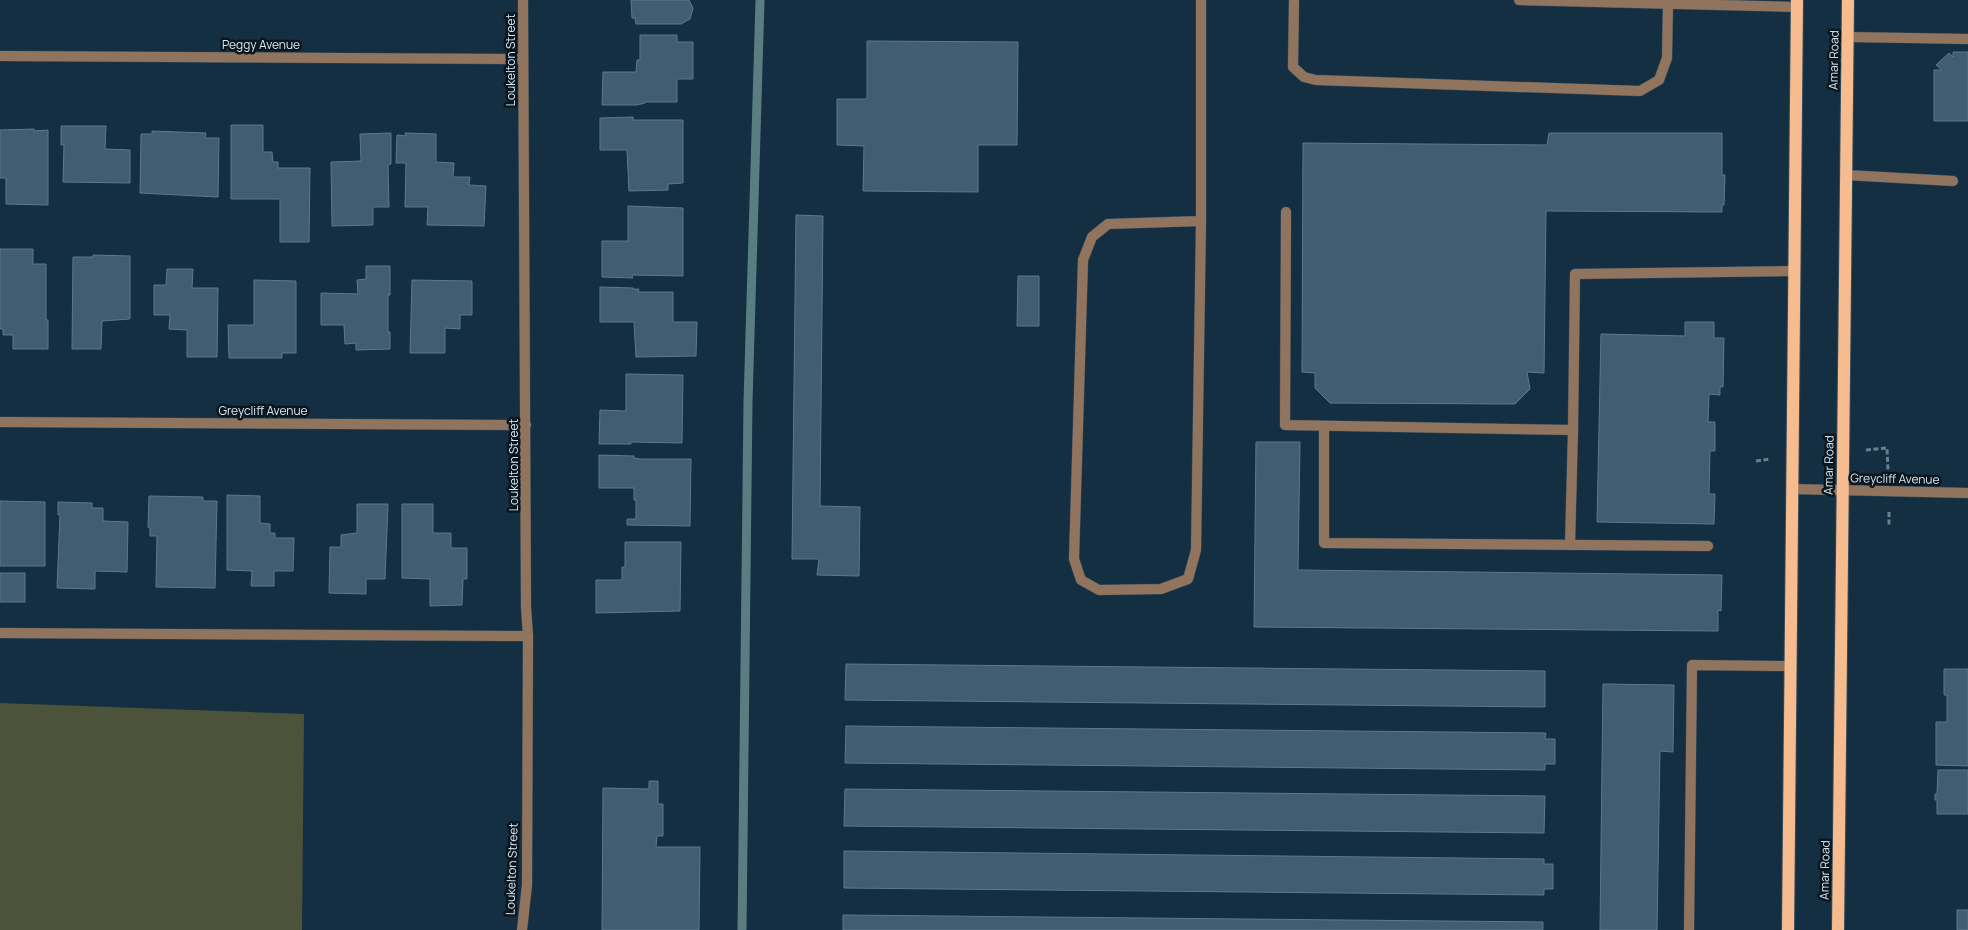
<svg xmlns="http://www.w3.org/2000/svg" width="1968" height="930" viewBox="0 0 1968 930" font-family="Manrope,sans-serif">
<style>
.green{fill:#4d523b}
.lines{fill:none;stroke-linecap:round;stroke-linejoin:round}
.stream{stroke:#5a7d81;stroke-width:9}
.building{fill:#415d71;stroke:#5d798e}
.lane-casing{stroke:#344d5e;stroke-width:11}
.street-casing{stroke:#344d5e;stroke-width:11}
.primary-casing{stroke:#344d5e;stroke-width:14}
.path{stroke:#697f8f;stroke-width:3;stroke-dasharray:5 2.5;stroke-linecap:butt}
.lane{stroke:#90745e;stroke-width:10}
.street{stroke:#90745e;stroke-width:10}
.primary{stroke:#f6bb8e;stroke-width:12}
.labels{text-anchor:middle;stroke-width:5;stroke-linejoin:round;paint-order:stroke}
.street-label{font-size:12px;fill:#d9e9f5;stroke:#0a161e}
</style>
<rect width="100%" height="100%" fill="#142f41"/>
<polygon class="green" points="0,703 304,714 302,930 0,930"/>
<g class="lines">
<polyline class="stream" points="742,930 748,402 760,0"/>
</g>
<g class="building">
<polygon points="631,0 689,0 693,8 690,19 681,24 636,24 635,18 632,18"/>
<polygon points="640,35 677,35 677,42 693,42 693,79 677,79 677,102 645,102 645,103 637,105 602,105 603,72 636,72 637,60 640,60"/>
<polygon points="867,41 1018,42 1017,145 978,145 978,192 863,191 864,146 837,145 837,99 867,99"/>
<polygon points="1953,52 1968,52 1968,121 1934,121 1934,70 1942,70 1936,65 1949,53 1953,57"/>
<polygon points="633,117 633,120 683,120 683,183 668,184 668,190 629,191 627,150 600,150 600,118"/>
<polygon points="231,125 263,125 263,152 272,152 273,162 278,162 278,168 310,168 309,242 280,242 280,199 231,199"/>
<polygon points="61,126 106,126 105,149 130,150 130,183 63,182 64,145 61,145"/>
<polygon points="34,129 34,131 48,130 48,205 6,204 6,178 0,178 0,130"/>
<polygon points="152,131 206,133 205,138 219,138 218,197 140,193 141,134 152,134"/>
<polygon points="391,133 391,164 388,165 389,207 373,207 373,225 332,226 331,162 361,161 360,134"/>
<polygon points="405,133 436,134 436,162 454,163 453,177 470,177 469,185 486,186 484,226 427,225 428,207 405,207 406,163 396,163 397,135 406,136"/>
<polygon points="1549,133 1722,133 1722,175 1725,175 1724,205 1722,205 1722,212 1546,211 1544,373 1527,372 1530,389 1515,404 1330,403 1315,388 1315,373 1302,372 1303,143 1547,145"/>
<polygon points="628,206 683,208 683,276 632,275 633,278 602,277 602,241 628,241"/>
<polygon points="796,215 823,216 820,506 860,507 859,576 817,575 819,559 792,559"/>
<polygon points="0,249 33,249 33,264 46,264 46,320 48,320 48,349 13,349 13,335 3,335 3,329 0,329"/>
<polygon points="93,255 130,256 130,319 102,321 101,349 72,349 73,257 93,257"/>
<polygon points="366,266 390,266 390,295 388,295 388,332 390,332 390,349 356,350 356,343 345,344 344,325 321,325 321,293 358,294 357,280 366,279"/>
<polygon points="167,269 193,269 192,288 218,288 217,357 187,357 187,330 169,329 170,315 154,315 154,285 166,285"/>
<polygon points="1018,276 1039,276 1039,326 1017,326"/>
<polygon points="254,280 296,281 296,353 282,353 282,358 229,358 228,325 254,325"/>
<polygon points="412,280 472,281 472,315 460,315 460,329 445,328 445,353 410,353"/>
<polygon points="600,287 633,288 633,289 639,289 638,292 673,292 673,322 697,322 696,356 636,357 634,322 600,322"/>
<polygon points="1685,322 1714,322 1714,338 1724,338 1723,387 1720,387 1720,395 1709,394 1708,422 1715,422 1715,451 1710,451 1709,494 1715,494 1714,524 1597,522 1601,334 1685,336"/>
<polygon points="626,374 683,375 682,443 631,442 631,444 599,444 600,410 626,411"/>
<polygon points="1256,442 1300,442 1298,570 1722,575 1721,611 1718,610 1718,631 1254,627"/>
<polygon points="599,455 634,456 634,458 641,459 691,459 690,526 627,525 627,519 636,519 636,500 634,500 634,488 599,488"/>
<polygon points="227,495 260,496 260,523 270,524 270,533 275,533 275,538 294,538 293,571 274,571 274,586 251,586 252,571 227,570"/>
<polygon points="149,496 203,497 203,501 217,501 215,588 156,587 157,536 150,536 150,528 148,527"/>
<polygon points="0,501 45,502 45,566 0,566"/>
<polygon points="58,502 92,503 92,508 103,508 103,521 128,522 127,572 95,571 95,589 57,588 60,515 58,515"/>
<polygon points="357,504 388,504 385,579 366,579 366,594 329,593 330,547 341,547 341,535 357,533"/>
<polygon points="402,504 433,504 433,533 451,533 451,548 467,548 467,579 463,579 462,605 430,606 430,579 402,578"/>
<polygon points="625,542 681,542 680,611 596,613 596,580 622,580 622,567 625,567"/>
<rect x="0" y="573" width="25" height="29"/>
<polygon points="846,664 1545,671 1545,707 845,700"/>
<polygon points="1944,669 1968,669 1968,766 1936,765 1936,722 1947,722 1947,695 1944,695"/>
<polygon points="1603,684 1674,685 1673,752 1660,751 1657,930 1600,930"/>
<polygon points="846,726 1546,733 1545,739 1555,739 1555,764 1545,764 1545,770 845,763"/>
<polygon points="1938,770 1968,770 1968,814 1937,814 1937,800 1935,800 1935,794 1937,794"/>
<polygon points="649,781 658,781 658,804 663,804 663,836 657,836 656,847 700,847 699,930 602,930 603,788 649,789"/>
<polygon points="845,789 1545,796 1544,833 844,826"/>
<polygon points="844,851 1544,859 1544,864 1553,864 1553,889 1544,889 1544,895 844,888"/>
<rect x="1957" y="910" width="11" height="20"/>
<polygon points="843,915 1543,922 1543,930 843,930"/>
</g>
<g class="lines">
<defs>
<g id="lane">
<polyline points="1294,0 1293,67 1304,77 1316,80 1640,91 1659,80 1667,58 1668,4"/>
<polyline points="1519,0 1797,7"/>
<polyline points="1848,37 1968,39"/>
<polyline points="1846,175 1953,181"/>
<polyline points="1286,212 1285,425 1573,430 1575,274 1794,271"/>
<polyline points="1201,221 1108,224 1092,237 1083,260 1074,559 1081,580 1099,590 1161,589 1188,579 1196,550 1201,221 1201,0"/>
<polyline points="1324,426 1324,543 1708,546"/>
<polyline points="1570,545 1573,430"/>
<polyline points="0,633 528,636"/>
<polyline points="1689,930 1692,665 1790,666"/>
</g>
<g id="street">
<polyline points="0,56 523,59"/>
<polyline points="0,422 526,425"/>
<polyline points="1792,489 1968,493"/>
<polyline points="522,930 527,885 528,636 526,607 523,0"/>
</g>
<g id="primary">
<polyline points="1788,930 1797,0"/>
<polyline points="1838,930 1848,0"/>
</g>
</defs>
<use href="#lane" class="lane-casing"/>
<use href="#street" class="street-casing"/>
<use href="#primary" class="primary-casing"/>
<g class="path">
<polyline points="1866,450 1887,448 1888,471"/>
<polyline points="1756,461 1770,459"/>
<polyline points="1889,512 1889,527"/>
</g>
<use href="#lane" class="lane"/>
<use href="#street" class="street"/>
<use href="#primary" class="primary"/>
</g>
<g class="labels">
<g class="street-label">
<text x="261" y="49">Peggy Avenue</text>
<text transform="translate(511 60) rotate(-90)" y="4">Loukelton Street</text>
<text transform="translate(1834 60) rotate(-89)" y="4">Amar Road</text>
<text x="263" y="415">Greycliff Avenue</text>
<text transform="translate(514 465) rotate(-90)" y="4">Loukelton Street</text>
<text transform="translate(1829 465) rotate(-89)" y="4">Amar Road</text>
<text transform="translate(1895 479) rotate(1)" y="4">Greycliff Avenue</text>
<text transform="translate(512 869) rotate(-88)" y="4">Loukelton Street</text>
<text transform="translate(1825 870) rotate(-89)" y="4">Amar Road</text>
</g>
</g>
</svg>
